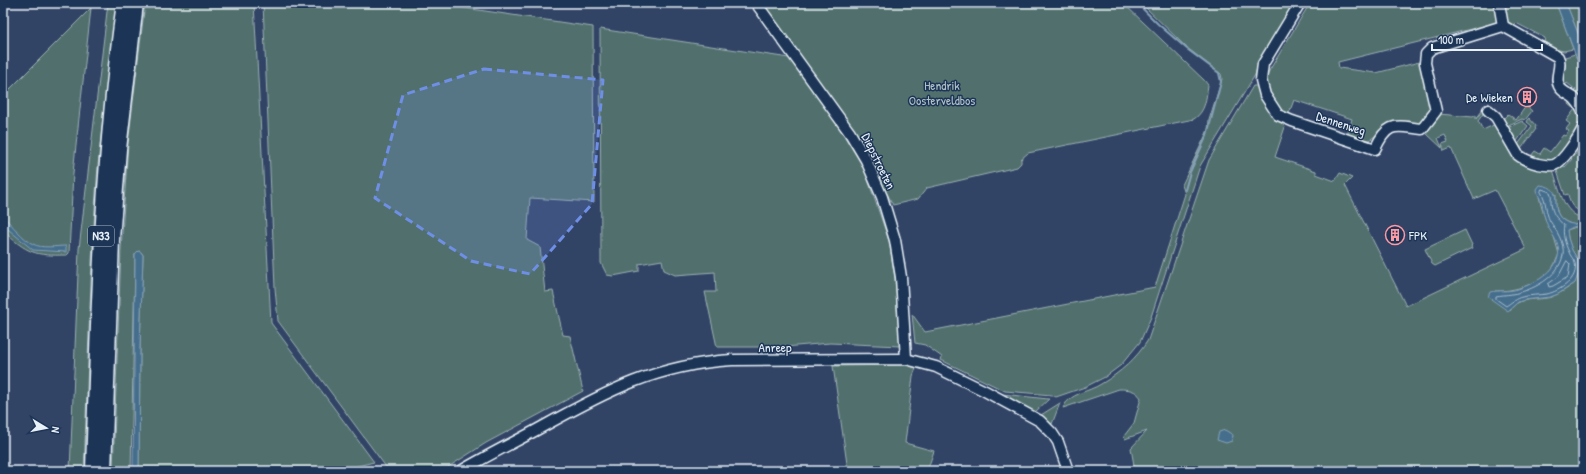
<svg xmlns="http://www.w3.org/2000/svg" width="1586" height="474" viewBox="0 0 1586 474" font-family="'Patrick Hand',sans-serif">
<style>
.green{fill:#516f6d;stroke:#9cb0b2;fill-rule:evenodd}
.water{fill:#456e8d;stroke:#86a2b8}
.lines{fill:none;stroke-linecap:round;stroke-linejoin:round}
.shore{stroke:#a7bdcd;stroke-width:1}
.stream{stroke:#86a2b8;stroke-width:2}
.minor-casing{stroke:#e8f1f8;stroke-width:13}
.highway-casing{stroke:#e8f1f8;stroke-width:17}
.minor{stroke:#1d3557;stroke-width:10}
.highway{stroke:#1d3557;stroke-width:14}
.marked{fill:#6e8fe5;fill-opacity:0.2;stroke:#6e8fe5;stroke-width:3;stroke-dasharray:8 5;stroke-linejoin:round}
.labels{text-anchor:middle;stroke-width:3;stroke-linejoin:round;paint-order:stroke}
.shield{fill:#1d3557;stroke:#abb9c8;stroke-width:1}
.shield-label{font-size:12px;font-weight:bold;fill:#e8f1f8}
.park-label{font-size:13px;fill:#b3c4c7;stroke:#1d3557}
.poi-label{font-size:13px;fill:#e8f1f8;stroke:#1d3557;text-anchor:end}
.street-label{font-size:13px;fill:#e8f1f8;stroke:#1d3557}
</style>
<rect width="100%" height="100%" fill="#324466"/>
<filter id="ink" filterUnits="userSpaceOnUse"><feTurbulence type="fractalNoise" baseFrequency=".025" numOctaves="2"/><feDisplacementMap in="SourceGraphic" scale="8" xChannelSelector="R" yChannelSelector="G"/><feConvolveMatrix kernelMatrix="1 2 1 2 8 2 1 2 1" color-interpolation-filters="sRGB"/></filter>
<g filter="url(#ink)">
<g class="green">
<path d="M 108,3 L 117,3 C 110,57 103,111 98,165 C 90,267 88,369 84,471 L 70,471 L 79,249 Z"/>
<polygon points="145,3 254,3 271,323 374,462 337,471 139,471 140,347 143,255 141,252 139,251 135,255 135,259 131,471 113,471 121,249 128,144"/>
<polygon points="263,3 431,3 593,27 594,202 530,198 527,240 540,247 545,292 553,291 563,335 570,336 583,391 486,443 442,471 389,471 278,321 275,288"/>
<path d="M 762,3 L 1123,3 L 1204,80 L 1208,85 C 1206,98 1206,111 1194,119 L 1028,153 L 1021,159 L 1021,163 L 1017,167 L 927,188 L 918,199 L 893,205 L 868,157 Z"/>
<polygon points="1141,3 1294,3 1257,68 1255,75 1200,166 1151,317 1140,342 1121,365 1105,377 1085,387 1056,397 1052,395 1005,391 941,360 942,357 925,345 915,343 912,314 925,332 1155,287 1185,194 1182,185 1208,130 1209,120 1222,79 1221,74 1186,47"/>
<path d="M 1310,3 L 1495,3 L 1499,22 L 1338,62 L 1339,68 L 1376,73 L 1423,61 L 1433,108 L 1420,128 L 1383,128 C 1369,144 1365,142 1347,136 L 1352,119 L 1294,100 L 1288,116 L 1279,111 L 1269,94 L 1266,82 L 1269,71 Z"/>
<polygon points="1501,3 1556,3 1573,49 1564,51 1549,48 1550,44 1544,42 1545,38 1516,23 1513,28 1507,23"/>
<polygon points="1566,3 1583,3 1583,45"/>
<path d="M 91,8 L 73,173 L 69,253 L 67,255 C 34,256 28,253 3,231 L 3,96 Z"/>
<polygon points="600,29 789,58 835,121 864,168 889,241 895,279 900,346 830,343 785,347 717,347 705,292 716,292 715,272 675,275 664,270 662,260 639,264 639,271 613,276 607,275 601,263"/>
<polygon points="1575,54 1583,75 1583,107 1573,94 1576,90 1567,83 1563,88 1560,83 1563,60 1565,57"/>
<path d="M 1253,86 L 1257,86 L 1269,109 L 1285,127 L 1275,157 L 1316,171 L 1316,174 L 1335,181 L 1340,173 L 1352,178 L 1345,185 L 1406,306 L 1526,249 L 1495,190 L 1474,199 L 1451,148 L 1444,151 L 1442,144 L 1448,142 L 1445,135 L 1438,138 L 1442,148 L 1427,134 L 1426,131 L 1439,114 L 1473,117 L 1476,115 L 1476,119 L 1488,103 L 1490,104 L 1478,121 L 1483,130 L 1498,123 L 1516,156 L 1553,170 C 1559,186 1562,214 1583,218 L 1581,225 L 1583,225 L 1583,471 L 1135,471 L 1131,448 L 1147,431 L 1125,439 L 1124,436 L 1134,423 L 1141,398 C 1136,390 1129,389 1119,389 L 1063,408 C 1069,393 1089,392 1101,384 C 1120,373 1137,358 1148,340 L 1209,160 ZM 1556,194 C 1555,215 1558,221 1579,226 L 1567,230 L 1568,238 L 1572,250 L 1579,262 L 1575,283 C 1568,288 1560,294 1551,297 C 1539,301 1517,296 1511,310 L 1495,291 C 1512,292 1539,284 1550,271 C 1554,267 1556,260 1559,254 L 1554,237 L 1545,218 L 1539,197 Z"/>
<path d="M 1571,99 C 1575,105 1581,112 1582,118 C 1584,132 1561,152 1552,162 L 1531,160 L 1516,147 L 1532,126 L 1527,122 L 1529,118 L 1536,126 L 1535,128 L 1536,129 L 1521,149 L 1531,156 L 1535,151 L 1540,154 L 1544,148 L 1550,152 L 1563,135 L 1565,136 L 1569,131 L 1566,129 L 1570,124 L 1566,121 L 1575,109 L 1569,104 Z"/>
<polygon points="1526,106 1532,111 1525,120 1522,119 1504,127 1501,121 1508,114 1516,120"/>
<polygon points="1522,121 1528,126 1514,145 1505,129"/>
<path d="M 1578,141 L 1583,144 L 1583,212 C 1573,209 1570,205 1568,194 L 1565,195 L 1557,171 L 1560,164 L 1565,167 L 1572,159 L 1568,155 L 1570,153 L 1575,155 L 1581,146 L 1577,143 Z"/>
<polygon points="1465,230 1472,245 1471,246 1472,248 1435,266 1432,264 1425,249"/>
<polygon points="907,365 916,368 913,376 905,443 934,451 927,471 848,471 833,366"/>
<polygon points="1002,394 1048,399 1049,399 1035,412"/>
<polygon points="1060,403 1052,424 1041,415"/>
</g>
<g class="water">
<polygon points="1556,3 1566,3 1583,46 1583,75"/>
<path d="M 1540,185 C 1569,188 1544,212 1568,223 C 1572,224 1577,225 1581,225 L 1573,227 L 1567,230 L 1568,238 L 1572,250 L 1579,262 L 1579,272 L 1575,283 L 1558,294 L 1550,297 L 1524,300 L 1518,302 L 1508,311 L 1488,297 L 1490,292 C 1499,290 1509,292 1518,289 C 1536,283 1563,269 1558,246 C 1555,236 1547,228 1545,218 C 1543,213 1543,208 1542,203 C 1540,198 1537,194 1537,189 Z"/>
<path d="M 3,216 C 11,224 24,240 33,244 C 42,249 56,246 66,246 L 66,252 L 33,250 L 3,225 Z"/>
<polygon points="138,251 141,252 143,255 140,347 139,471 133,471 135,259 135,254"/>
<polygon points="1225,430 1233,435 1232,441 1226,443 1217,440 1219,432"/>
</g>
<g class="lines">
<g class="shore">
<path d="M 1542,189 L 1550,192 C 1552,196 1551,198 1551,202 C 1552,214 1556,218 1564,225 C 1562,234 1565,244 1569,252 C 1570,256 1574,259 1575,263 C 1579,279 1560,291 1547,294 C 1539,295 1530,295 1522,297 C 1516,298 1511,303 1506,306 L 1496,299 L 1496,296 C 1501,295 1506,295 1512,294 C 1532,291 1559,277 1563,255 C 1565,243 1556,230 1550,221 C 1545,212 1547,201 1541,192 Z"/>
<polygon points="1567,261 1570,264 1568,277 1553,286 1549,287 1548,284 1558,277"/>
</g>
<polyline class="stream" points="1137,3 1158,24 1187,49 1219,73 1221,82 1207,135 1190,172 1185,190"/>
<defs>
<g id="minor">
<polyline points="756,3 850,133 866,160 882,197 895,240 901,277 906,359"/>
<path d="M 1300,3 L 1263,64 L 1261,80 L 1265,95 L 1278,115 L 1292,121 L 1375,149 C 1388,121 1395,126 1422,129 L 1436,111 L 1425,63 L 1426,54 L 1432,48 L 1503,26 L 1558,57 C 1563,66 1554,77 1559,86 C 1562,92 1569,94 1574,98 C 1578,102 1581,107 1583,112"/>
<polyline points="1499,3 1503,26"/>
<path d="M 1488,110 L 1496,117 L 1518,155 C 1524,160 1531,162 1538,164 C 1543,165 1549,166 1554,165 C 1563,162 1579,137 1583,128"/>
<path d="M 461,471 C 488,455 515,442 542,427 C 607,391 656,365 732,360 L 906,359 L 936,367 L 985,391 L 1040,421 L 1052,433 L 1058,442 L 1068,471"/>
</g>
<g id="highway">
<path d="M 93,471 C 98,314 102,158 124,3"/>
<polyline points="104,471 112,239 119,149 136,3"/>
</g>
</defs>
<use href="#minor" class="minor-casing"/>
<use href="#highway" class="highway-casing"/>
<use href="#minor" class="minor"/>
<use href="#highway" class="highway"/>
</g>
</g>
<path class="marked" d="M 484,69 L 603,80 L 592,204 L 530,274 L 471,261 L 375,198 L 403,95 Z"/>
<defs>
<symbol id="building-ring" viewBox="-11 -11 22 22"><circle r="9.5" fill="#1d3557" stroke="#ff9aa2" stroke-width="1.5"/><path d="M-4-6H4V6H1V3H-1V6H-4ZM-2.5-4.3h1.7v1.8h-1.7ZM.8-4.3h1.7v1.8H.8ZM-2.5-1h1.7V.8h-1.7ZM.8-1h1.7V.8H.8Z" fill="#ff9aa2"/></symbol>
</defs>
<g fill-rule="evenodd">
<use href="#building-ring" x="1516" y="86" width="22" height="22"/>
<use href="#building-ring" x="1384" y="224" width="22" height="22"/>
</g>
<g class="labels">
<rect class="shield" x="88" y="226" width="26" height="20" rx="3"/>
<g class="shield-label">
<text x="101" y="240">N33</text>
</g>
<g class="park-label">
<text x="942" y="90">Hendrik<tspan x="942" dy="15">Oosterveldbos</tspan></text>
</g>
<g class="poi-label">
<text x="1513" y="102">De Wieken</text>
<text x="1409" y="240" text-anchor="start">FPK</text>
</g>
<g class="street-label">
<text transform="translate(1341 123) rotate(18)" y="5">Dennenweg</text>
<text transform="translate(879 161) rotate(64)" y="5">Diepstroeten</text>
<text x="775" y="352">Anreep</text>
</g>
</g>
<rect width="1586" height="474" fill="none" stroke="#1d3557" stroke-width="16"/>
<rect x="8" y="8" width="1570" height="458" fill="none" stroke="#e8f1f8" stroke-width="1.5" filter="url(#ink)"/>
<g transform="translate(46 428) rotate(100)" stroke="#1d3557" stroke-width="3" paint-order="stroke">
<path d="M0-3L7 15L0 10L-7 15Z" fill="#e8f1f8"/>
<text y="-6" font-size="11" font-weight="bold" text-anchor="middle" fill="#e8f1f8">N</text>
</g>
<path d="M1432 44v6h110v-6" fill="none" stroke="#e8f1f8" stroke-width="2"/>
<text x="1438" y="44" font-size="12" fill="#e8f1f8" stroke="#1d3557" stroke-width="3" paint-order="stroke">100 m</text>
</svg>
